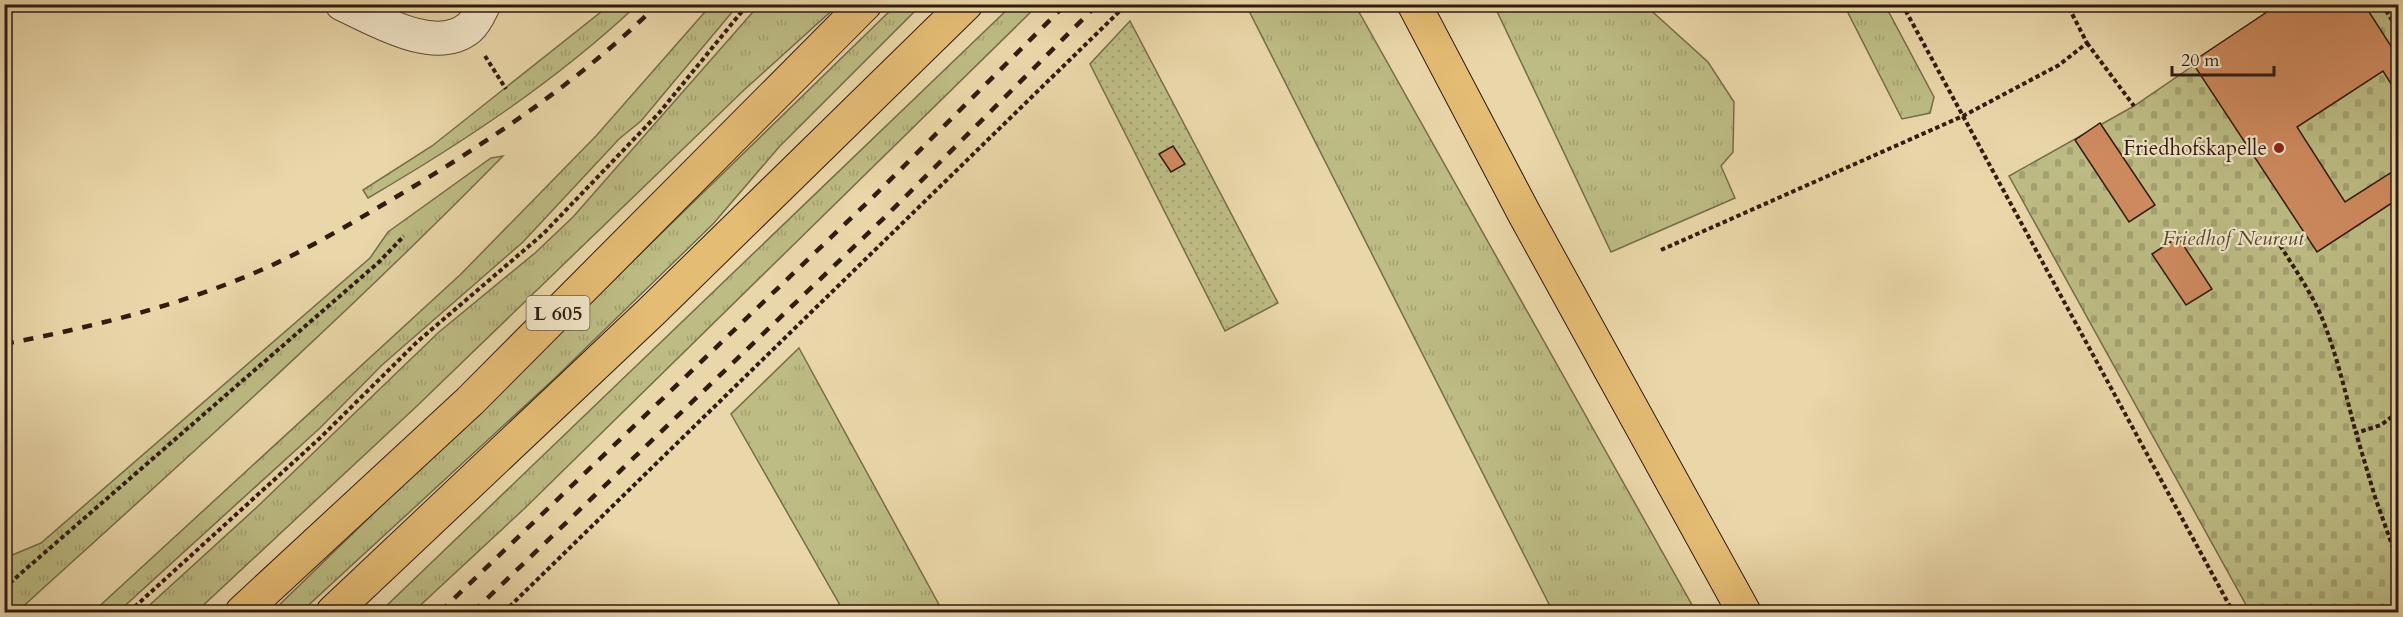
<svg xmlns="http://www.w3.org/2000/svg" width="2403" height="617" viewBox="0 0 2403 617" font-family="Cardo,serif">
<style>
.grass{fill:url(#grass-tufts);stroke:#776c4a;stroke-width:1.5}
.cemetery{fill:url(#cemetery-stones);stroke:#776c4a;stroke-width:1.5}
.garden{fill:url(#garden-dots);stroke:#776c4a;stroke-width:1.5}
.building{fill:#cf8b5f;stroke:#311b10;stroke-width:1.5}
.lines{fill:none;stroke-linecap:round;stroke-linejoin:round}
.minor-casing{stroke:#5f4a36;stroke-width:35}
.major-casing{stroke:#311b10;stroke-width:35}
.highway-casing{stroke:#311b10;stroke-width:35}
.path{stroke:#311b10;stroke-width:4;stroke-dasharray:4.5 3;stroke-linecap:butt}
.minor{stroke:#f1e5c7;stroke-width:33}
.major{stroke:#e5bc74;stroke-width:33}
.highway{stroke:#e5bc74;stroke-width:33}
.rail{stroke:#311b10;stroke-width:4.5;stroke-dasharray:10 10;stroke-linecap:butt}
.poi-dot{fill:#8f2418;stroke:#f1e5c7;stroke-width:2}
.labels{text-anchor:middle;stroke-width:4.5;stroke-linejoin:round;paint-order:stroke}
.shield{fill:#f1e5c7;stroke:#6b5847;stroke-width:1.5}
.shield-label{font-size:20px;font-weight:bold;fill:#311b10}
.poi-label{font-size:21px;fill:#311b10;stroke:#f1e5c7;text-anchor:end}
.park-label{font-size:21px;font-style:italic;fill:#5b4b33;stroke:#f1e5c7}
</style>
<defs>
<pattern id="grass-tufts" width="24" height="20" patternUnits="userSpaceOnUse" patternTransform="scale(1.5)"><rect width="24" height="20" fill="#bdbc84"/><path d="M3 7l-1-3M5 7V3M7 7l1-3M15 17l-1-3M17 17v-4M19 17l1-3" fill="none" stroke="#a3a171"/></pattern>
<pattern id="cemetery-stones" width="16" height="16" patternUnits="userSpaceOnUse" patternTransform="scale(1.5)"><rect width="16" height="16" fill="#bdbc84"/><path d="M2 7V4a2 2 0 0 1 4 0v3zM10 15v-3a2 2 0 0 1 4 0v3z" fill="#a3a171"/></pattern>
<pattern id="garden-dots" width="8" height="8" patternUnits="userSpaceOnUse" patternTransform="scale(1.5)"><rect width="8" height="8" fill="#bdbc84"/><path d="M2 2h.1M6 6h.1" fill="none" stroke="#a3a171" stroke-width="1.8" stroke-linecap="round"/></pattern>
</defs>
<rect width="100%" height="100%" fill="#ead7a9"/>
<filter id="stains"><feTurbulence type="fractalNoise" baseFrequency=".00333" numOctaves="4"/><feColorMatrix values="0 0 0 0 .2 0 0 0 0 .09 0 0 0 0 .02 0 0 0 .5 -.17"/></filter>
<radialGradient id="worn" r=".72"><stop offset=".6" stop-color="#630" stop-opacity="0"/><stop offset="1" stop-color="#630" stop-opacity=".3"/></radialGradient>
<g class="grass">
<path d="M 611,4 L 637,5 C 556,81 464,142 368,198 L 363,190 L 432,146 Z"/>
<polygon points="711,5 738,5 641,121 619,139 523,242 382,365 320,428 118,612 93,612 461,274 596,136"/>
<polygon points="759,5 838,5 744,90 418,405 196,612 142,612 256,508 439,332 535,253 573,217"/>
<polygon points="896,5 921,5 779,147 713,224 554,379 301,612 272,612"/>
<polygon points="1012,5 1038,5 525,508 413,612 380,612"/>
<polygon points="1246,5 1355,5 1696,612 1553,612"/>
<polygon points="1494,5 1645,5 1708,62 1734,102 1733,152 1721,166 1735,198 1611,252"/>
<polygon points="1844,5 1885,5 1934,97 1930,113 1902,119"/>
<path d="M 503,156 C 347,315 181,463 17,612 L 5,612 L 5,558 L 41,543 L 370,258 L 388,232 L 491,158 Z"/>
<polygon points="799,348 943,612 844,612 731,414"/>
</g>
<polygon class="cemetery" points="2282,5 2398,5 2398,612 2250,612 2009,176 2134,106"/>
<polygon class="garden" points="1130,21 1278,303 1225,331 1090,64"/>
<g class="building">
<polygon points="2279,4 2364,4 2398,57 2398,95 2383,71 2297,127 2345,202 2398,168 2398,199 2317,252 2192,62"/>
<polygon points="2100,123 2155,205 2129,222 2075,140"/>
<polygon points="1173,146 1185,164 1171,172 1159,154"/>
<polygon points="2178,237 2212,289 2186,305 2152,254"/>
</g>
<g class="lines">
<defs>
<path id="minor" d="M 342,4 C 375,19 435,56 469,28 C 476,22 480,12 484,4"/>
<polyline id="major" points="1414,4 1525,215 1744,612"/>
<g id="highway">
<polyline points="242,612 470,401 865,4"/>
<polyline points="333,612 652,311 966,4"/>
</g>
</defs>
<use href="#minor" class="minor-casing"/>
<use href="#major" class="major-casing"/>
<use href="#highway" class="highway-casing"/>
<g class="path">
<polyline points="1902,4 2233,612"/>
<polyline points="2382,4 2398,30"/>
<polyline points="2087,43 2134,106"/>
<polyline points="485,56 506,89"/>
<path d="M 2276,239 C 2291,263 2307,286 2319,311 C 2336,350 2345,392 2356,433"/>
<polyline points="1661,250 1963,116 2059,65 2087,43 2067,4"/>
<polyline points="2398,412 2381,425 2356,433 2375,497 2398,562"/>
<polyline points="4,588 379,262 404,236"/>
<polyline points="129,612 320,438 417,342 543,234 659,113 748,4"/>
<polyline points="504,612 1127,4"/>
</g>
<use href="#minor" class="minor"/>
<use href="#major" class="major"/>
<use href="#highway" class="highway"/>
<g class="rail">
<path d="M 4,344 C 88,328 174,307 252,274 C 302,253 350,224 396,197 C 490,141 580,81 658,4"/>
<polyline points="440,612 872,198 1066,4"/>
<polyline points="473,612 886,216 1098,4"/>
</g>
</g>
<circle class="poi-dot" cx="2279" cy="148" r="6"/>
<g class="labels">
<rect class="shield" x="526.5" y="296" width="63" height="34" rx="4.5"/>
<g class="shield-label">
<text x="558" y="320">L 605</text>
</g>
<g class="poi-label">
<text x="2267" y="155">Friedhofskapelle</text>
</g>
<g class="park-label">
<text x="2233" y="245">Friedhof Neureut</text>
</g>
</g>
<rect width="2403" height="617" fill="none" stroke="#ead7a9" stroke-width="24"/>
<rect x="6" y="6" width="2391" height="605" fill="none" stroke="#311b10" stroke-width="3"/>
<rect x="12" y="12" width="2379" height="593" fill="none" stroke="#311b10" stroke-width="1.5"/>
<path d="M2172 66v9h102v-9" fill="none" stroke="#311b10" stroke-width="3"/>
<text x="2181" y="66" font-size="18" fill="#311b10" stroke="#f1e5c7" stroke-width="4.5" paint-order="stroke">20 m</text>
<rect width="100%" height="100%" filter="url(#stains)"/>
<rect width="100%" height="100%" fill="url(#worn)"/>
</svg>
